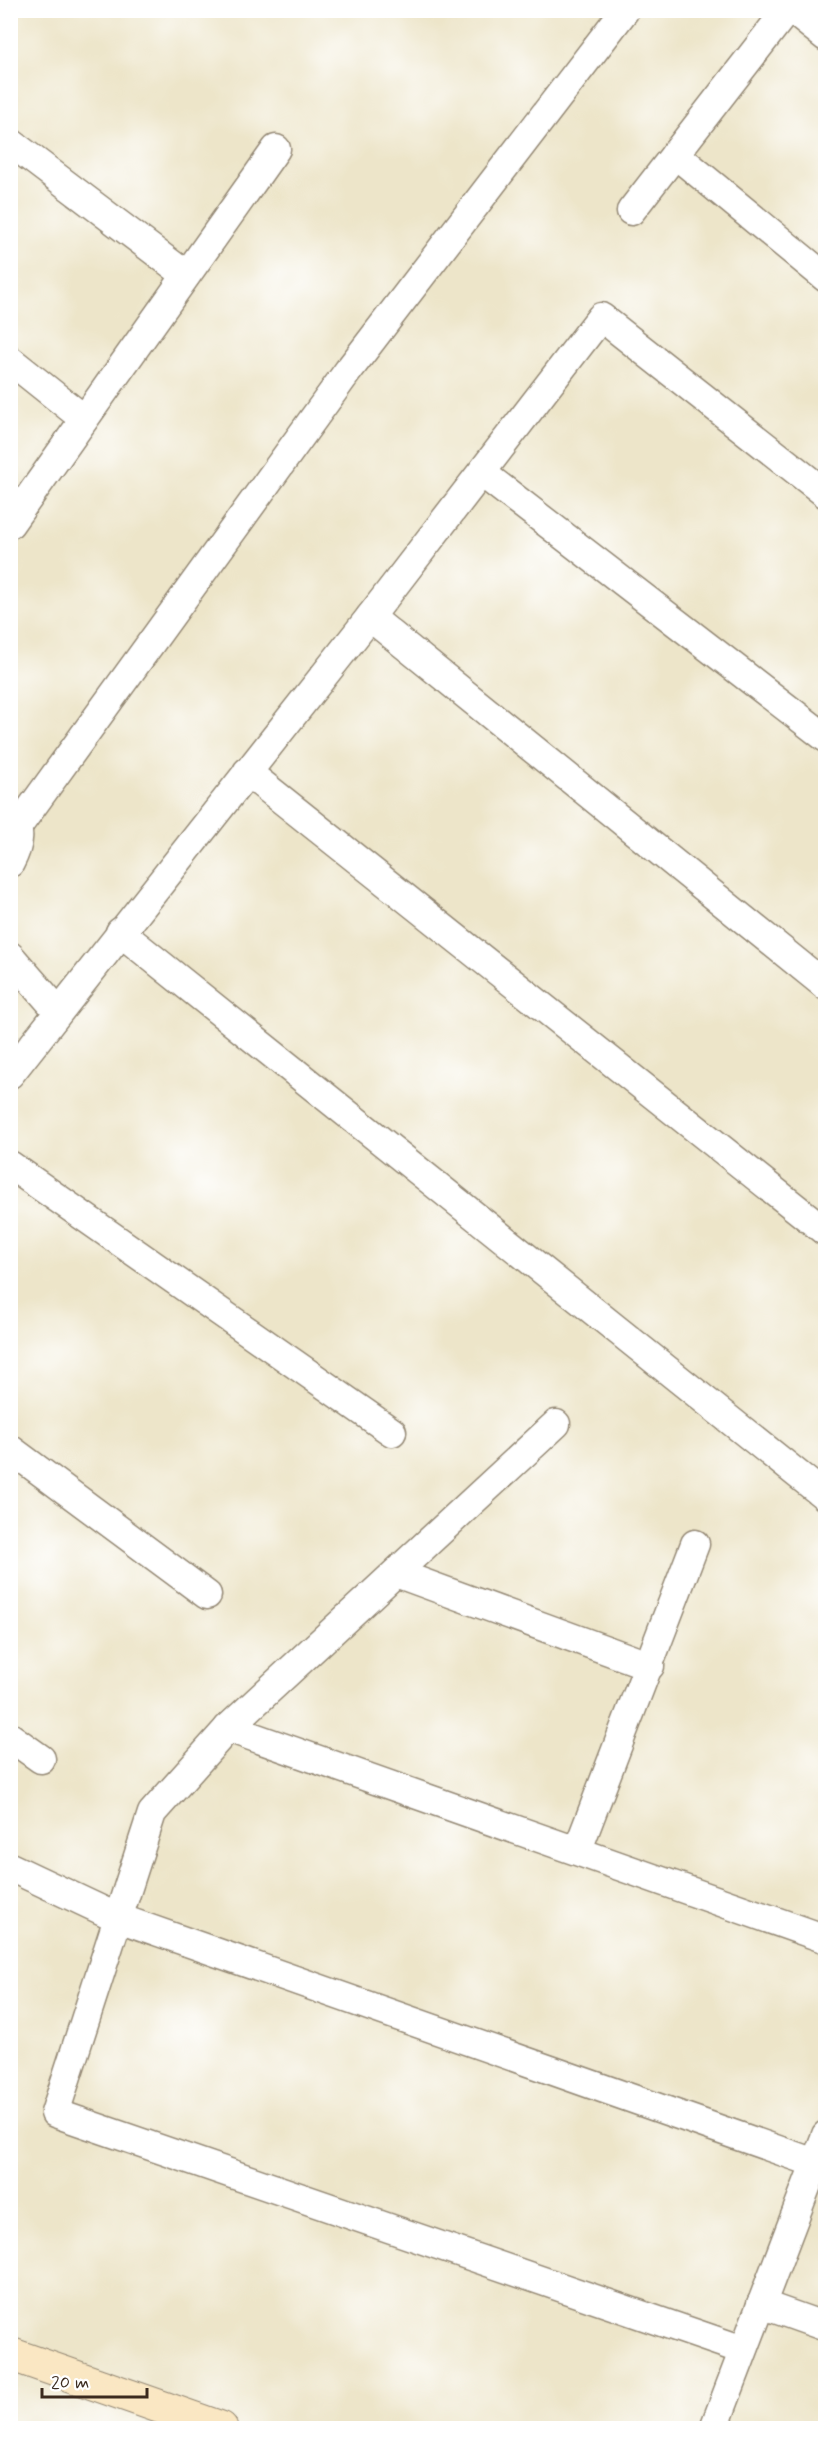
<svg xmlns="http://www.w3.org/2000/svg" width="836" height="2439" viewBox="0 0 836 2439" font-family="Mynerve,sans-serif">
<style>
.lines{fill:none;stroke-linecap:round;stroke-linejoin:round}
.street-casing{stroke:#948874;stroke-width:31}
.secondary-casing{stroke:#948874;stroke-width:35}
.street{stroke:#fff;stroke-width:28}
.secondary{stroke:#fae7c3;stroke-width:33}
</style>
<rect width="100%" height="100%" fill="#fff"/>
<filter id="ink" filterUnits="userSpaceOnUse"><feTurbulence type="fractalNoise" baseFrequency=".0167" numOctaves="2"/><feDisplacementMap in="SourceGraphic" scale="12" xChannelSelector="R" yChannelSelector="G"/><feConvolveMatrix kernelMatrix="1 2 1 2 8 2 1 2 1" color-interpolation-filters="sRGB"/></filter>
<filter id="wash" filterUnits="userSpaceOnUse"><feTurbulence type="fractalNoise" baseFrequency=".008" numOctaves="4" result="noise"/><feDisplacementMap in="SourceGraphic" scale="24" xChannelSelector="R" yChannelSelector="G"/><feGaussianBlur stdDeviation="1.35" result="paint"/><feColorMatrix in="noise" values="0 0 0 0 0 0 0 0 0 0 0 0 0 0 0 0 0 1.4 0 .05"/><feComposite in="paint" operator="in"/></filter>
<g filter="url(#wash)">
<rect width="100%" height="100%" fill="#ede5c9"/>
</g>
<g filter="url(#ink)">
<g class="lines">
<defs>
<g id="street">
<polyline points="792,10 826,37"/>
<polyline points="10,142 186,275"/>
<polyline points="675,154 826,278"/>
<polyline points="631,211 787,10"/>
<polyline points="10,360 84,419"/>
<polyline points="482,473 826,738"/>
<polyline points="10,524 276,149"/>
<polyline points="370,617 826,986"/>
<polyline points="247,772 826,1232"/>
<path d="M 10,812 C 22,829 20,844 10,863"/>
<polyline points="19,825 348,371 625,10"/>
<polyline points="120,932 826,1497"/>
<polyline points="10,956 58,1011"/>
<polyline points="10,1074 370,617 601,317 826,494"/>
<polyline points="10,1165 392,1432"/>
<polyline points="556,1424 228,1728 152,1813 55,2113 743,2350"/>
<polyline points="10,1449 207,1595"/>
<polyline points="396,1573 650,1666"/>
<polyline points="228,1728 826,1939"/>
<polyline points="10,1737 41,1759"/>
<polyline points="578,1849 695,1544"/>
<polyline points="10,1867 116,1917 815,2163"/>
<polyline points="761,2304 826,2327"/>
<polyline points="714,2428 826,2135"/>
</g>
<polyline id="secondary" points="10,2354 221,2428"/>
</defs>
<use href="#street" class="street-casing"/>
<use href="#secondary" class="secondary-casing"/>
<use href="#street" class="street"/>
<use href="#secondary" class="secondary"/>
</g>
</g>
<rect width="836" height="2439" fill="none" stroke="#fff" stroke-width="36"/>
<path d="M42 2388v9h105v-9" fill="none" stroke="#3b2a1e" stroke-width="3"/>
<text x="51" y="2388" font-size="18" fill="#3b2a1e" stroke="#ffffff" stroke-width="4.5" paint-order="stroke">20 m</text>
</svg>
